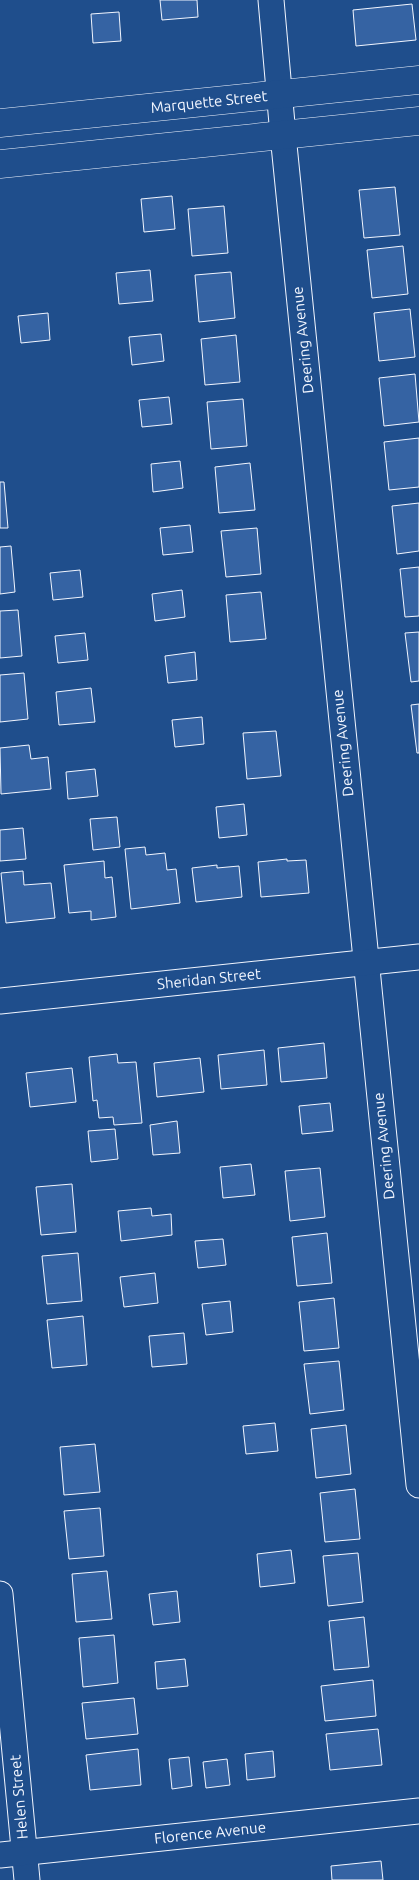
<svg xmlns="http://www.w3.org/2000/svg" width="419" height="1880" viewBox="0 0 419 1880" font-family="Ubuntu,sans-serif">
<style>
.building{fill:#3563a3;stroke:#f2f6ff}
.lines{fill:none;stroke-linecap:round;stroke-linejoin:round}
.minor-casing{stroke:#f2f6ff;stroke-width:27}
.tertiary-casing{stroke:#f2f6ff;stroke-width:29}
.minor{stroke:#1f4e8c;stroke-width:25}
.tertiary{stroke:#1f4e8c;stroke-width:28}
.labels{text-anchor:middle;stroke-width:4;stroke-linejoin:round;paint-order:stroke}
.street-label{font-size:15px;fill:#f2f6ff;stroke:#1f4e8c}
</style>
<rect width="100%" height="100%" fill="#1f4e8c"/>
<g class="building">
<polygon points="160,0 197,0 198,17 162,20"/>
<polygon points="412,4 416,40 356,46 353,10"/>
<polygon points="119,12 121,41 93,43 91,14"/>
<polygon points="395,187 400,235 364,238 359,190"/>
<polygon points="172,196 175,229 144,232 141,199"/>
<polygon points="224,206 228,253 192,256 188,209"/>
<polygon points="403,246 408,294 372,298 367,250"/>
<polygon points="150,270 153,301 119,304 116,273"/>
<polygon points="231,272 235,318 199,322 195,275"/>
<polygon points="410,309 415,357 379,361 374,313"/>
<polygon points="48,313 50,340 21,343 18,316"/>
<polygon points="161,334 164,361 132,365 129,337"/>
<polygon points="236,335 240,382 205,385 201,339"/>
<polygon points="415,374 419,422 384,426 379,378"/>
<polygon points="169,397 172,424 142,427 139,400"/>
<polygon points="243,399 247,446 211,449 207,402"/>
<polygon points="419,438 419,487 389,490 384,442"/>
<polygon points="180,461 183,488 153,492 151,464"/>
<polygon points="250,463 255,510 219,513 215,467"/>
<polygon points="0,482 4,482 8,528 0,528"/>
<polygon points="419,503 419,551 397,554 392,506"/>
<polygon points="190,525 193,552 163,555 160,528"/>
<polygon points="257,528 261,574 226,577 221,531"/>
<polygon points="11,546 15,592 0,594 0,547"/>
<polygon points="419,567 419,616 405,617 400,569"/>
<polygon points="80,570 83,597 53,600 50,573"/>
<polygon points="182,590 185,617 155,621 152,594"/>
<polygon points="261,592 266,639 230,642 226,595"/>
<polygon points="18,610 22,656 0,658 0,611"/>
<polygon points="419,632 419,681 411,682 405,633"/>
<polygon points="85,633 88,660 58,663 55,636"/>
<polygon points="195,652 197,680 168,683 165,656"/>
<polygon points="24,673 28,719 0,722 0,675"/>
<polygon points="91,688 95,722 59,725 56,692"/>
<polygon points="419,704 419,753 417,753 411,705"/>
<polygon points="202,717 204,744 175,747 172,720"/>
<polygon points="276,731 281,776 247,779 243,733"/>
<polygon points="29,745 31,759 48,757 51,789 1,794 0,748"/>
<polygon points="95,769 98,796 68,799 66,772"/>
<polygon points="244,804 247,835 219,838 216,807"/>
<polygon points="117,817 120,847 93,850 90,819"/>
<polygon points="23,828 26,859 0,861 0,830"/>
<polygon points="145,847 146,855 165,853 167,870 176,869 180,903 131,909 125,849"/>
<polygon points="287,859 287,861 306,860 309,893 261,897 258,862"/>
<polygon points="104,861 105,878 112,877 116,917 91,920 91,911 69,913 64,865"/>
<polygon points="217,865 217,868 239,866 242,897 196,902 192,868"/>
<polygon points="23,871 24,885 51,883 55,918 6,923 1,873"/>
<polygon points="324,1043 327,1078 281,1082 278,1048"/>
<polygon points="264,1050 267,1085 221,1089 218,1055"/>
<polygon points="117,1054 118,1063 136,1062 142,1123 114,1125 113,1117 99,1118 97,1100 93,1101 89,1057"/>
<polygon points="200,1058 204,1092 157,1097 154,1063"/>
<polygon points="72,1068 76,1102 30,1107 26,1073"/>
<polygon points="330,1103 333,1131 302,1134 299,1106"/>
<polygon points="177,1121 180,1153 153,1155 150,1125"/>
<polygon points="115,1129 118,1159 91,1162 88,1131"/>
<polygon points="251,1164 255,1195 223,1198 220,1167"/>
<polygon points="320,1168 325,1217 290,1221 285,1171"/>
<polygon points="72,1184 76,1232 41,1235 36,1187"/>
<polygon points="151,1208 152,1216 171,1214 172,1235 121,1241 118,1211"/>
<polygon points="327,1233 332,1283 297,1286 292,1237"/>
<polygon points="223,1239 226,1265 198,1268 195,1241"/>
<polygon points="78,1253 82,1301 47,1304 42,1256"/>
<polygon points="155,1273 158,1303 124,1307 120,1277"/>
<polygon points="334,1298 339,1348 304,1351 299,1302"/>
<polygon points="230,1301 233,1332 206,1335 202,1304"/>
<polygon points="83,1316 87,1365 52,1368 47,1320"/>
<polygon points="184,1333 187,1364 152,1367 149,1336"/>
<polygon points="339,1361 344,1410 310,1414 304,1364"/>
<polygon points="275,1423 278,1451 246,1454 243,1426"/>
<polygon points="346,1425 351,1474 316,1478 311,1429"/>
<polygon points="95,1444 100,1492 64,1495 60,1447"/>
<polygon points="355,1489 360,1539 325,1542 320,1493"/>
<polygon points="100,1508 104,1556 69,1559 64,1511"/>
<polygon points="291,1550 295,1583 260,1587 257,1554"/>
<polygon points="358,1553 363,1602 328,1606 323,1556"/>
<polygon points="107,1571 112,1619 76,1622 72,1574"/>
<polygon points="177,1591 180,1622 153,1625 149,1594"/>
<polygon points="364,1617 369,1667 334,1670 329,1621"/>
<polygon points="114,1635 118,1683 83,1687 79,1638"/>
<polygon points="185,1659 188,1686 157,1689 155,1662"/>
<polygon points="373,1680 376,1716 325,1721 321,1686"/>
<polygon points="134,1698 138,1734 86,1739 82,1703"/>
<polygon points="378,1729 382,1765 330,1770 326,1734"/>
<polygon points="138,1749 141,1785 90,1790 86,1755"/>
<polygon points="273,1751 275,1777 247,1780 245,1754"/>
<polygon points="189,1757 192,1786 172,1789 169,1759"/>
<polygon points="227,1759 230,1785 206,1788 203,1762"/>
<polygon points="381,1861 383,1880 332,1880 331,1866"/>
</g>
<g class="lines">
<defs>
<g id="minor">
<polyline points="271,0 283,135 419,1485"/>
<polyline points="0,1001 419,957"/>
<polyline points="0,1594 27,1880"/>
<polyline points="0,1855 419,1811"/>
</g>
<g id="tertiary">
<polyline points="0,123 419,80"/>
<polyline points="0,164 419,121"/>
</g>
</defs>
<use href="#minor" class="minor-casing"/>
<use href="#tertiary" class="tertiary-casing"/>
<use href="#minor" class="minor"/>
<use href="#tertiary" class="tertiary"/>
</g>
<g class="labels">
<g class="street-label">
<text transform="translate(209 102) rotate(-6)" y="5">Marquette Street</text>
<text transform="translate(303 340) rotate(-96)" y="5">Deering Avenue</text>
<text transform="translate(343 743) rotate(-96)" y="5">Deering Avenue</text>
<text transform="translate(209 979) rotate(-6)" y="5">Sheridan Street</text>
<text transform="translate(384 1146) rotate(-96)" y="5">Deering Avenue</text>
<text transform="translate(19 1797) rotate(-95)" y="5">Helen Street</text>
<text transform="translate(210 1833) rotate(-6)" y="5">Florence Avenue</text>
</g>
</g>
</svg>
